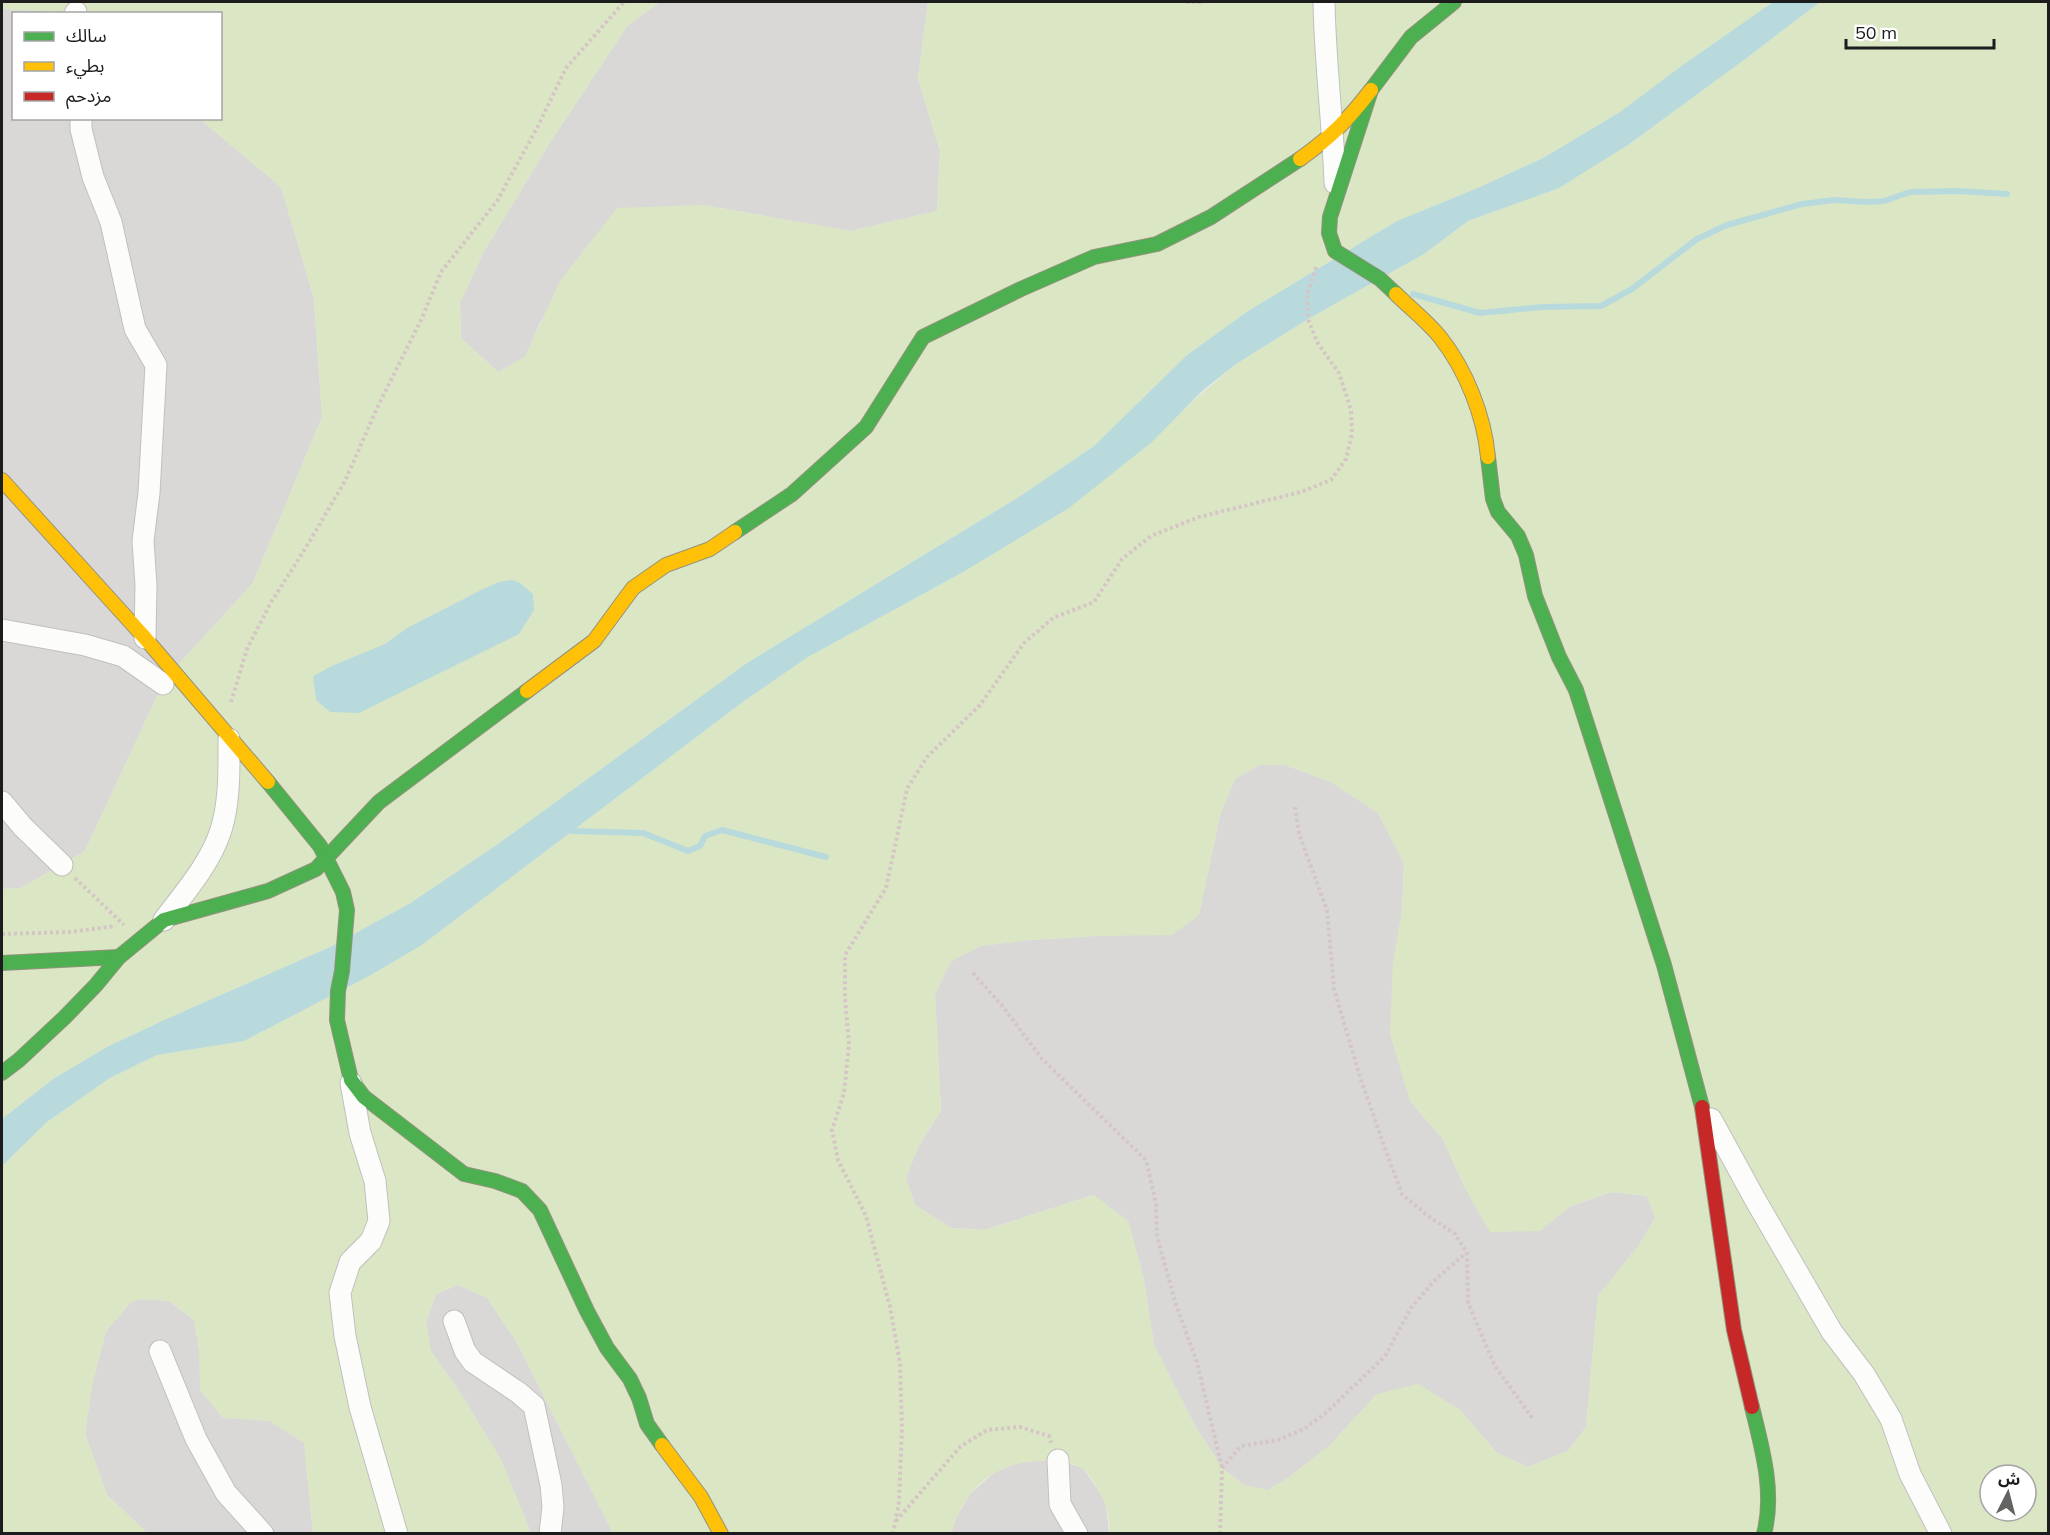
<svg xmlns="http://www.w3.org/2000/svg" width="2050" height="1535" viewBox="0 0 2050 1535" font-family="Mulish,'Noto Sans Arabic',sans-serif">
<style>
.residential{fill:#d9d8d6}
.grass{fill:#dbe7c4;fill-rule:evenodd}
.water{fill:#b8dadd}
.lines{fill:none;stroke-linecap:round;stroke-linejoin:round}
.stream{stroke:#b8dadd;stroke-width:6}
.street-casing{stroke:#c1c0bf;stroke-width:23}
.fast-casing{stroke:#94927e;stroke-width:16}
.slow-casing{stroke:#94927e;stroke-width:16}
.jam-casing{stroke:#94927e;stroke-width:16}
.path{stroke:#d5c6c5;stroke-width:4;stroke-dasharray:3 3;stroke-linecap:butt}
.street{stroke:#fcfcfb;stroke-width:21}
.fast{stroke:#4caf50;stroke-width:14}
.slow{stroke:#ffc107;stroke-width:14}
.jam{stroke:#c62828;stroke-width:14}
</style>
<rect width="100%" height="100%" fill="#eae8e5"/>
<g class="residential">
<polygon points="660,2 928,2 918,78 940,151 937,211 850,231 703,205 540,322 525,358 498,372 461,338 460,303 483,253 549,144 628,25"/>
<polygon points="2,9 78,13 14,14 14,118 200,119 281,187 314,299 322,417 253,583 165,679 85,851 21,888 2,889"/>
<polygon points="1259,765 1285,765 1331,782 1378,813 1404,863 1402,910 1410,1101 1443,1139 1465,1188 1540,1231 1569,1207 1611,1192 1647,1196 1655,1218 1639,1245 1598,1296 1586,1427 1568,1451 1528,1467 1497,1453 1460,1410 1377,1394 1330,1445 1288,1478 1268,1490 1244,1485 1222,1468 1195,1426 1154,1345 1143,1275 1128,1221 1093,1195 985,1230 951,1228 915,1205 906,1178 918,1147 941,1111 935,994 951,961 980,946 1030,940 1095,936 1199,915 1220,815 1235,779"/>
<polygon points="458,1285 487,1298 516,1341 613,1533 529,1533 529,1528 501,1460 463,1397 431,1351 426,1322 436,1294"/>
<polygon points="144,1299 169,1301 194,1320 199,1349 223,1417 270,1421 304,1443 313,1533 147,1533 107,1495 85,1434 92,1385 106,1331 132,1301"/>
<polygon points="1058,1460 1083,1468 1106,1502 1109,1534 951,1534 956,1518 970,1494 995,1472 1022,1461"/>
</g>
<g class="grass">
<path d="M 2,2 L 660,2 L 628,25 L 549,144 L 483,253 L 460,303 L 461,338 L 498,372 L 525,357 L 560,281 L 617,208 L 703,205 L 850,231 L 937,211 L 940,151 L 918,78 L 928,2 L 1773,2 L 1680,67 L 1620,112 L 1543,158 L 1480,187 L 1397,221 L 1248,311 L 1187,355 L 1094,446 L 1022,495 L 747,663 L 498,844 L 409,904 L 330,947 L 162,1021 L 107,1047 L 53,1079 L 2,1119 L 2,889 L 21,888 L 85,851 L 165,679 L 253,583 L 322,417 L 314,299 L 281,187 L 200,119 L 220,118 L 220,14 L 78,13 L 2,9 ZM 481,590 L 534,610 L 334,665 L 385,644 L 407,628 Z"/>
<path d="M 1820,2 L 2048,2 L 2048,1533 L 1109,1533 C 1111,1518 1106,1503 1098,1490 C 1094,1483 1088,1471 1082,1468 C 1070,1461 1054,1460 1041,1461 C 994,1462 964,1489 951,1533 L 613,1533 L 516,1341 L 487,1298 L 458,1285 L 436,1294 L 426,1322 L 431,1351 L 463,1397 L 501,1460 L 529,1528 L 529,1533 L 313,1533 L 304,1443 L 270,1421 L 223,1418 L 200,1390 L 199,1349 L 194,1320 L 169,1301 L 144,1299 L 132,1301 L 106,1331 L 92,1385 L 85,1434 L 107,1495 L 147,1533 L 2,1534 L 2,1166 L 47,1122 L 110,1078 L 157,1055 L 244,1041 L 371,975 L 422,945 L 744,701 L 808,657 L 965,571 L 1069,508 L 1236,364 L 1308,319 L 1424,254 L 1468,221 L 1559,188 L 1628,145 L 1744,60 ZM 1259,765 L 1285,765 L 1331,782 L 1378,813 L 1404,863 L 1402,910 L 1393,962 L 1390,1034 L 1410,1101 L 1443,1139 L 1465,1188 L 1490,1232 L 1540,1231 L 1569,1207 L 1611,1192 L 1647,1196 L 1655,1218 L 1639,1245 L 1598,1296 L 1586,1427 L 1568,1451 L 1528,1467 L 1497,1453 L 1460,1410 L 1419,1384 L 1377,1394 L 1330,1445 L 1288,1478 L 1268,1490 L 1244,1485 L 1222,1468 L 1195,1426 L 1154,1345 L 1143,1275 L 1128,1221 L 1094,1195 L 985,1230 L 951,1228 L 915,1205 L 906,1178 L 918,1147 L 941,1111 L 935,994 L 951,961 L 980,946 L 1030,940 L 1095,936 L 1172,935 L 1199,915 L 1220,815 L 1235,779 ZM 1990,1475 L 2026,1475 L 2026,1511 L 1990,1511 Z"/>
</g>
<g class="water">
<polygon points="1773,2 1820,2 1744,60 1628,145 1559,188 1468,221 1424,254 1308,319 1236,364 1202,391 1152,442 1069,508 965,571 808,657 744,701 422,945 371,975 244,1041 157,1055 110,1078 47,1122 2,1166 2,1119 53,1079 107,1047 162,1021 330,947 409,904 498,844 747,663 1022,495 1094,446 1187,355 1248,311 1397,221 1480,187 1543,158 1620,112 1680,67"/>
<polygon points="512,580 520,583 533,594 534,610 519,634 359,713 330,712 316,700 313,676 334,665 385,644 407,628 481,590 499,582"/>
</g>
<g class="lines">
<g class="stream">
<polyline points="1413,294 1480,313 1542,307 1601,306 1632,289 1697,239 1727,225 1802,204 1834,200 1867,202 1884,201 1910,192 1958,191 2007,194"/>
<polyline points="566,828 572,831 643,833 688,851 700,846 705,836 722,830 826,857"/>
</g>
<defs>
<g id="street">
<path d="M 1324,2 C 1325,62 1333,123 1335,183"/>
<polyline points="75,14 76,12"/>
<polyline points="81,118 81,129 93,177 111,222 135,329 156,365 149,493 143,541 146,585 145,638"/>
<polyline points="2,630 85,645 123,656 163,684"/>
<polyline points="2,802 23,827 62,865"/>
<path d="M 164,920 C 185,892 210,864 221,830 C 230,801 229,769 229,739"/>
<polyline points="351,1083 360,1133 375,1181 379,1221 371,1241 350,1262 340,1293 345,1336 360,1407 397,1534"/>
<polyline points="1711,1119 1756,1201 1832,1332 1864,1374 1891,1419 1910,1474 1941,1534"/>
<polyline points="454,1321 465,1351 473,1362 519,1393 534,1406 551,1485 553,1507 550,1534"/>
<polyline points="160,1351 196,1439 226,1493 263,1534"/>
<polyline points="1058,1460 1060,1504 1077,1534"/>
</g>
<g id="fast">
<polyline points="1396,294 1380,279 1335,251 1329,233 1330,217 1371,90 1411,37 1454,2"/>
<polyline points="1488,457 1493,499 1498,512 1518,536 1526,555 1535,596 1559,657 1576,690 1664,965 1702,1107"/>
<polyline points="735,532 792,494 866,427 923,337 1021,289 1094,257 1157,244 1211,217 1300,159"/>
<polyline points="268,782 320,846 343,892 347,910 342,971 338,991 337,1020 351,1080 364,1097 464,1174 495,1181 522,1191 540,1210 587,1311 607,1348 630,1379 639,1398 647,1424 662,1445"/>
<polyline points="2,963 119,957"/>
<polyline points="2,1073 19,1060 64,1018 96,985 119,957 164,920 268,891 316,869 379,802 527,691"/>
<path d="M 1752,1407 C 1762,1448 1775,1492 1764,1534"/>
</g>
<g id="slow">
<path d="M 1300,159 C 1332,136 1347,121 1371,90"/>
<path d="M 1396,294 C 1410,308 1427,321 1440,337 C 1466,370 1484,415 1488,457"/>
<polyline points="2,480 145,638 268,782"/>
<polyline points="527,691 594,641 633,588 666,565 710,549 735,532"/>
<polyline points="662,1445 701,1497 721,1534"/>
</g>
<polyline id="jam" points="1702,1107 1734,1330 1752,1407"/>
</defs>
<use href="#street" class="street-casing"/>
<use href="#fast" class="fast-casing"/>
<use href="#slow" class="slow-casing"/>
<use href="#jam" class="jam-casing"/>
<g class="path">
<polyline points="1186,2 1202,2"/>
<polyline points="231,702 247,649 270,604 305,549 345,481 378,406 421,320 441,272 497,201 537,128 566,68 624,2"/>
<polyline points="1295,807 1299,834 1327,910 1334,989 1361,1080 1388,1157 1402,1194 1427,1215 1455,1234 1467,1253 1468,1303 1495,1366 1533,1419"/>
<polyline points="75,878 124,925"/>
<polyline points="2,934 70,932 116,926"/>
<polyline points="973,973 1004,1008 1042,1059 1146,1160 1156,1204 1157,1236 1176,1305 1197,1362 1222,1468"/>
<polyline points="896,1521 960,1447 987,1430 1020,1427 1049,1436 1051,1443"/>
<polyline points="893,1534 899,1502 902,1428 900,1363 890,1307 866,1216 838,1160 832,1130 844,1093 849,1045 845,998 845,955 886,888 907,789 927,757 980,705 1024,643 1053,618 1094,602 1122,559 1151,536 1199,517 1301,492 1331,480 1346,459 1352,434 1351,410 1339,373 1317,342 1308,319 1307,295 1317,265"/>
<polyline points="1220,1534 1222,1468 1241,1446 1278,1440 1304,1429 1327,1412 1385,1356 1411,1308 1435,1280 1466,1253"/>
</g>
<use href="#street" class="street"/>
<use href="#fast" class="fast"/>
<use href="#slow" class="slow"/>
<use href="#jam" class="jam"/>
</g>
<rect width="2050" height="1535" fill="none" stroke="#1c1c1c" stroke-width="6"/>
<rect x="12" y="12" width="210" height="108" fill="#ffffff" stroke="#a4a4a4" stroke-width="1.5"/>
<rect x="24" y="32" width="30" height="9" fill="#4caf50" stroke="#a4a4a4" stroke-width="1.5"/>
<text x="66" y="42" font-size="18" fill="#1c1c1c">سالك</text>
<rect x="24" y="62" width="30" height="9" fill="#ffc107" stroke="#a4a4a4" stroke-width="1.5"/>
<text x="66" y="72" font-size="18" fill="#1c1c1c">بطيء</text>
<rect x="24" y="92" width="30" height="9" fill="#c62828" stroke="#a4a4a4" stroke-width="1.5"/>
<text x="66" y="102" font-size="18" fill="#1c1c1c">مزدحم</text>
<g transform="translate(2008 1493) rotate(6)"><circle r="28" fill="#ffffff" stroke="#a4a4a4" stroke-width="1.5"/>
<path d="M0-4.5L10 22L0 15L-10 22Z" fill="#646362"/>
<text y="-9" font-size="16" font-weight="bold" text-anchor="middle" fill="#1c1c1c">ش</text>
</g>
<path d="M1846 39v9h148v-9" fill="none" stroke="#1c1c1c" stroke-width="3"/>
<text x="1855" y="39" font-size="18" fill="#1c1c1c" stroke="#ffffff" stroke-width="4.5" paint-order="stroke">50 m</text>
</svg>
